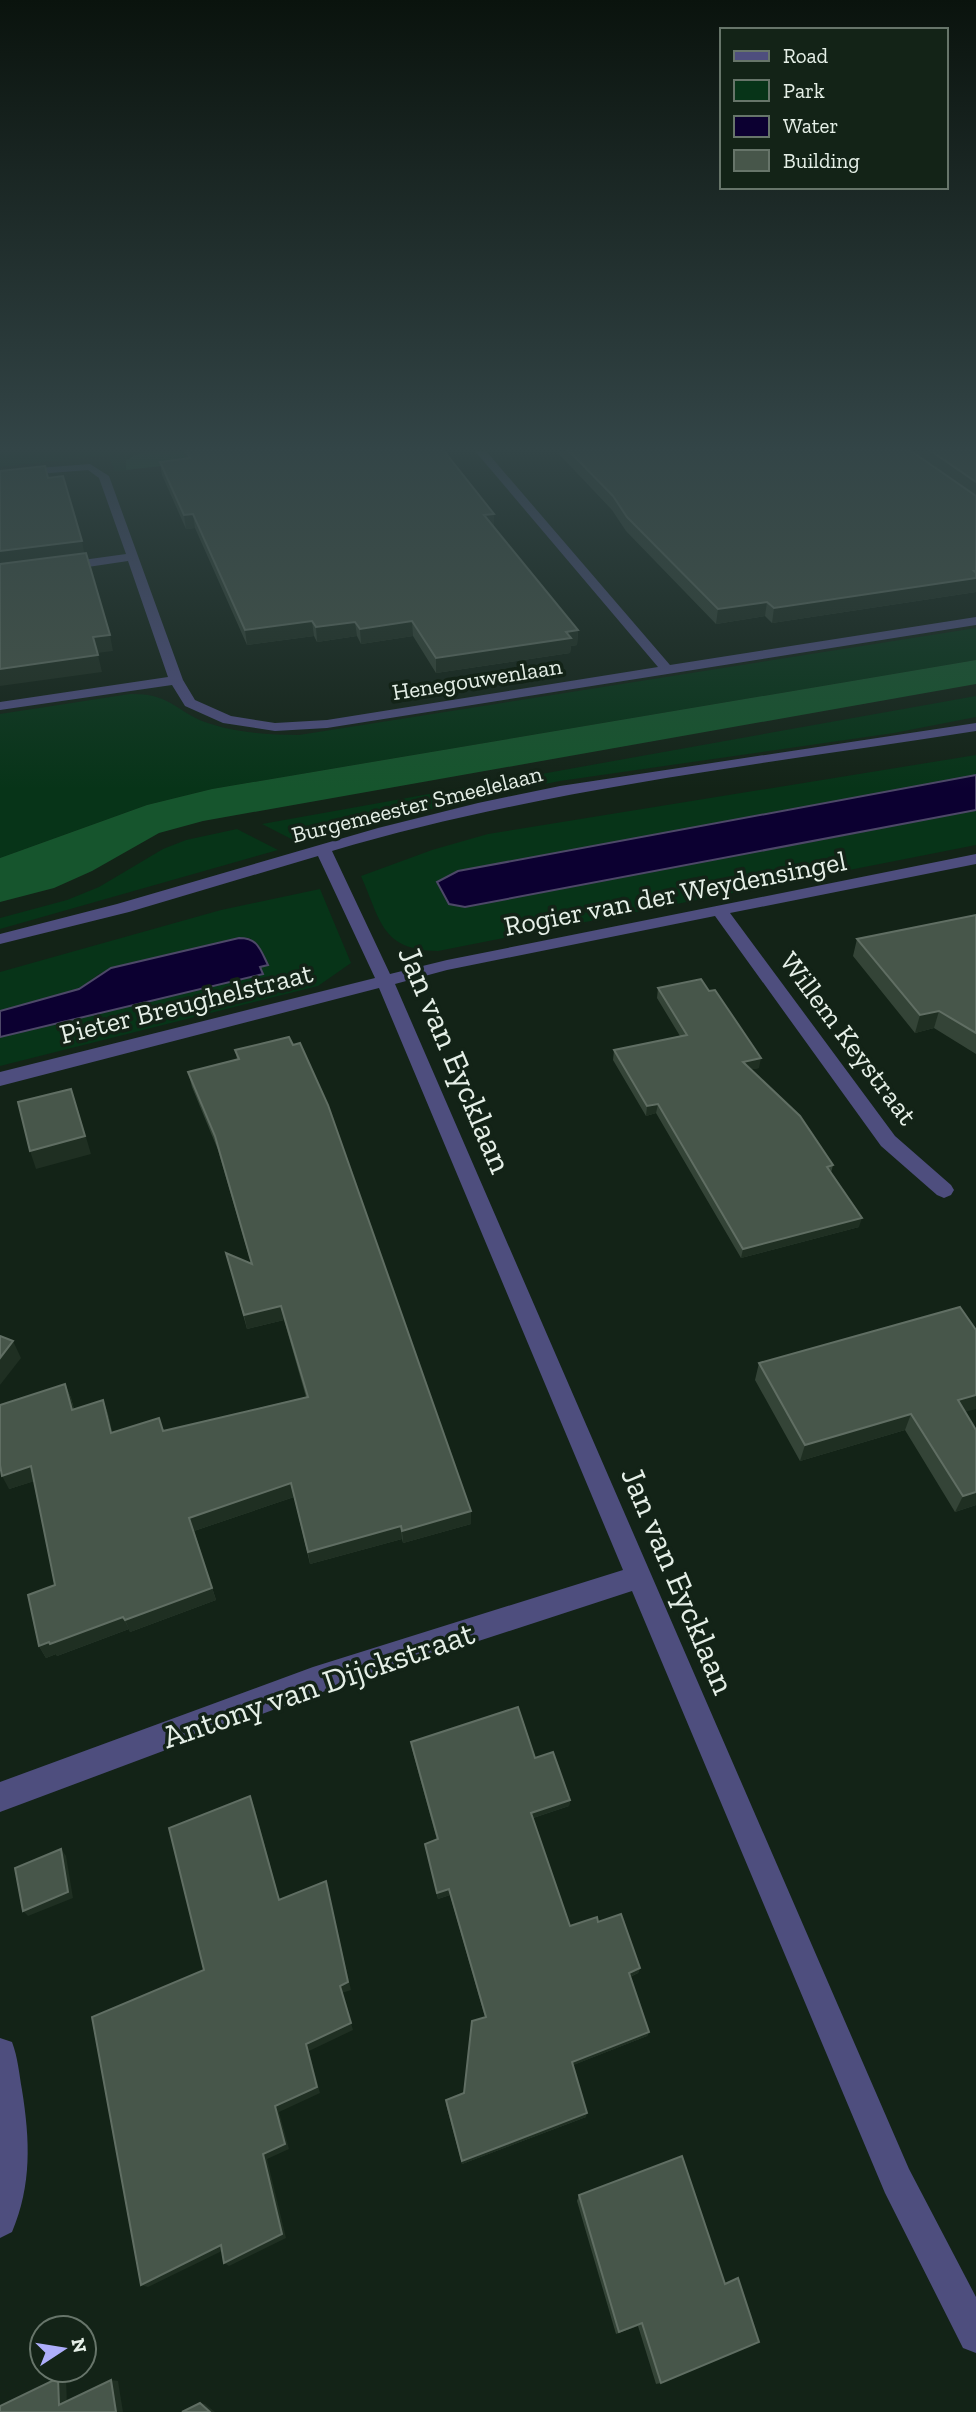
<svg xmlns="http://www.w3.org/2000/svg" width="976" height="2412" viewBox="0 0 976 2412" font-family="'Zilla Slab',serif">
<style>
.green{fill:#073418}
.forest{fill:#16552d}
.water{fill:#0c0031;stroke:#4d4868;stroke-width:2}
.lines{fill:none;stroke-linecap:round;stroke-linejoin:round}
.minor{fill:#4e4e7e;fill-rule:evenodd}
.wall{fill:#344437}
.shaded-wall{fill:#1f2f22}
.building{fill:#47564a;stroke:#606e63;stroke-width:2}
.labels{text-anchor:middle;stroke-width:7;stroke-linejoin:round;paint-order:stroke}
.far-street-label{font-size:23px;fill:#e5efe7;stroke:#132317}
.street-label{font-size:28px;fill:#e5efe7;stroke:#132317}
.near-street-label{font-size:33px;fill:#e5efe7;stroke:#132317}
</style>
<rect width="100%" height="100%" fill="#132317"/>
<g class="green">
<polygon points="0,451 144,451 127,460 126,470 115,471 108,455 0,467"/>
<path d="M 976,628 L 976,660 L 212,789 L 147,805 L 0,858 L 0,714 L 130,694 C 173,693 175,713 211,724 C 240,733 269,735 299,735 Z"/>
<polygon points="976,696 976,717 894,733 560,781 466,800 299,843 262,824"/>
<path d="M 976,755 L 976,775 L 458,871 L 466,907 L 976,810 L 976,845 L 438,951 C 381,950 381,921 361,876 L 432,850 L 488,834 Z"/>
<polygon points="237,829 278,850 0,929 0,918 67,900 99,887 163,849 186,840"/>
<polygon points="320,889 351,963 318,986 0,1066 0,1037 262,974 259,967 268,965 250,938 239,938 123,965 99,974 79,989 62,996 0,1011 0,972 221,910"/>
</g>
<g class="forest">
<polygon points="144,451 296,451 126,470 126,460"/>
<polygon points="976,660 976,684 203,821 159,833 92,871 54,888 0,902 0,858 147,805 212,789"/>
</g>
<g class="water">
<polygon points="976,775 976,810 465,907 449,904 437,882 458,871"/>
<path d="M 239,938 C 258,938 260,949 268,965 L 260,967 L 263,974 L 0,1037 L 0,1011 L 79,989 L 111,968 Z"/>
</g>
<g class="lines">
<g class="minor">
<polygon points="475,451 486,451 670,665 976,617 976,625 327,728 275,731 223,723 185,706 172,685 0,710 0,702 168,677 128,561 61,571 55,567 61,563 126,554 99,478 88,470 0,477 0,471 90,464 109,476 183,680 195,700 231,716 275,723 327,720 658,667"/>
<path d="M 976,723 L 976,731 C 760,765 542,789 332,851 L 390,974 L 447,960 L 976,854 L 976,864 L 730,913 L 895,1136 L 951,1185 L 954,1190 L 951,1195 L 944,1198 L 937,1195 L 881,1146 L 715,916 L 447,970 L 395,984 L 909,2169 L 976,2297 L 976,2353 L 963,2348 L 885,2193 L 632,1591 L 313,1695 L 0,1812 L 0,1782 L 313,1667 L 623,1570 L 379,988 L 0,1086 L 0,1072 L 375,978 L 318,856 L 129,912 L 0,944 L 0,934 L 117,904 L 378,828 L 478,803 L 560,786 Z"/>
<path d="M 0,2038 L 12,2042 C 18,2058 19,2073 22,2090 C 30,2140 32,2185 12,2232 L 0,2238 Z"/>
</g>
</g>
<g class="wall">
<polygon points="182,451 444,451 494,527 578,630 577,645 571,646 570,653 436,673 413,636 361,644 357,636 317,642 314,636 247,645 195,528 186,529 162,475 160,462 186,459"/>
<polygon points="559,451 976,451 976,592 772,623 765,616 716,624 626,531 612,510 559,454"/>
<polygon points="976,915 976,1054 934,1028 915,1033 853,956 857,939"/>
<polygon points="658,988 759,1068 751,1069 833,1165 831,1173 859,1227 741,1258 656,1113 646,1116 613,1060 614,1050 680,1036 657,998"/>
<polygon points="235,1050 471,1524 403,1543 402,1539 310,1564 294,1497 194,1531 216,1600 130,1632 129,1629 57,1656 56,1654 46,1658 39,1646 55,1585 34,1481 9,1489 65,1384 71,1398 74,1409 103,1400 108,1414 112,1432 163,1431 306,1397 284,1320 247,1329 226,1253 251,1263 218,1150 192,1087 188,1072 237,1059"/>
<polygon points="759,1363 965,1412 976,1505 955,1512 905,1430 800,1461 755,1380"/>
<polygon points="411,1742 535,1758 570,1800 569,1806 533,1818 570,1926 598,1922 640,1968 638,1973 630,1977 649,2032 647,2036 573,2065 586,2117 462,2164 446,2104 464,2093 485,2017 450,1895 438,1899 425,1844 437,1840 412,1749"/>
<polygon points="682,2156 661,2383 656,2384 638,2326 616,2334 577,2201 579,2195"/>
</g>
<g class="shaded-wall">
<polygon points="193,514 195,528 186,529 184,515"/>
<polygon points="494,514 494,527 484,515"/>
<polygon points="82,541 85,557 0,567 0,551"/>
<polygon points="976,571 976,592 772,623 774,608"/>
<polygon points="767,602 765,616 716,624 718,609"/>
<polygon points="312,621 314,636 247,645 245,630"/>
<polygon points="412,621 413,636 361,644 360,629"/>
<polygon points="355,622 357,636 317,642 316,627"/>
<polygon points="578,630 577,645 571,646 570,653 436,673 436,658"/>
<polygon points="110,635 113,651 97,653 93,637"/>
<polygon points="98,655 102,672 0,686 0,669"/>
<polygon points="939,1011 934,1028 915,1033 920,1015"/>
<polygon points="761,1058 759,1068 742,1071 743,1062"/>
<polygon points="658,1104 656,1113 646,1116 647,1106"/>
<polygon points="77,1107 91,1154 36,1169 30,1151"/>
<polygon points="862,1218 859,1227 741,1258 743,1249"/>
<polygon points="281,1306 284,1320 247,1329 244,1315"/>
<polygon points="13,1341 21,1358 0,1385 0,1358"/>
<polygon points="65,1384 71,1398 77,1423 72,1410"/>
<polygon points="976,1395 976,1409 950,1416 958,1400"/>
<polygon points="103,1400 108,1414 116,1446 111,1433"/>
<polygon points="911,1414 905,1430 800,1461 805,1445"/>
<polygon points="31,1466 38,1480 9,1489 2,1476"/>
<polygon points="291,1483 294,1497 194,1531 189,1518"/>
<polygon points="976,1492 976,1505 955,1512 963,1496"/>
<polygon points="471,1511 471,1524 403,1543 402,1531"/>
<polygon points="401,1526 402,1539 310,1564 308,1552"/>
<polygon points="212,1588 216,1600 130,1632 125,1620"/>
<polygon points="123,1617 129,1629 57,1656 56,1654 46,1658 39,1646"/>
<polygon points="250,1796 254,1806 282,1909 279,1900"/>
<polygon points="570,1800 569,1806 530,1819 531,1813"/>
<polygon points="61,1849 66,1856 73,1898 28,1916 23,1911"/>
<polygon points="326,1881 351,1990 342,1993 353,2030 309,2051 320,2093 279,2112 289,2149 267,2159 286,2238 229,2266 224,2263 263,2154 275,2106 306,2044 340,1986"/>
<polygon points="449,1889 450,1895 438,1899 437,1893"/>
<polygon points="640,1968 638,1973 627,1978 629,1973"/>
<polygon points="649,2032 647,2036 571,2066 572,2062"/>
<polygon points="587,2113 586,2117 462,2164 462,2161"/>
<polygon points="221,2245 226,2249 148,2287 141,2285"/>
<polygon points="58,2378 66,2378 67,2405 59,2405"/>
<polygon points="111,2380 118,2381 123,2412 116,2412"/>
<polygon points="200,2403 205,2404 215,2412 210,2412"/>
</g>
<g class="building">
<polygon points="186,451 444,451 494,514 484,515 578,630 566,632 571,638 436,658 412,621 360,629 355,622 316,627 312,621 245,630 193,514 184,515 160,462 190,458"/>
<polygon points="569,451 911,451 976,496 976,571 974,571 976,573 976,578 774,608 767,602 718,609 627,517 613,496"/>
<polygon points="931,451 976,451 976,482"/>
<polygon points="45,466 48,478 63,476 82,541 0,551 0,471"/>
<polygon points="86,553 110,635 93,637 98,655 0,669 0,564"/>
<polygon points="976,915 976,1033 939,1011 920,1015 857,939"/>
<polygon points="701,979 709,991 715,990 761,1058 743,1062 800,1116 833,1165 827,1167 862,1218 743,1249 658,1104 647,1106 614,1050 687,1035 658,988"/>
<polygon points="289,1037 293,1045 300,1043 328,1105 471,1511 402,1531 401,1526 308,1552 291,1483 189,1518 212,1588 125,1620 123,1617 50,1644 49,1642 39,1646 28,1595 55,1585 31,1466 2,1476 0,1465 0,1405 65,1384 72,1410 103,1400 111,1433 159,1418 163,1431 308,1397 281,1306 244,1315 226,1253 252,1264 215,1136 188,1072 239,1059 235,1050"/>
<polygon points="71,1089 85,1136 30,1151 18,1102"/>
<polygon points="960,1307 976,1330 976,1395 958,1400 976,1430 976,1492 963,1496 911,1414 805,1445 759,1363"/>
<polygon points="0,1336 13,1341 0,1358"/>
<polygon points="518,1707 535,1758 553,1752 570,1800 531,1813 570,1926 597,1917 598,1922 621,1914 640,1968 629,1973 649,2032 572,2062 587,2113 462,2161 446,2100 464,2093 472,2021 486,2017 449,1889 437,1893 425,1844 438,1839 411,1742"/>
<polygon points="250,1796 279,1900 326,1881 348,1982 340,1986 351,2023 306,2044 317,2087 275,2106 285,2144 263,2154 282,2234 224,2263 221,2245 141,2285 92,2017 204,1970 169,1828"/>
<polygon points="61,1849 68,1892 23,1911 15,1868"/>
<polygon points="682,2156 725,2284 738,2278 759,2342 661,2383 642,2323 619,2332 579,2195"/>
<polygon points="58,2378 59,2405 111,2380 116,2412 0,2412 0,2406"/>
<polygon points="200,2403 210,2412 182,2412"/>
</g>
<linearGradient id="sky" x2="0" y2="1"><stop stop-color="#0a130d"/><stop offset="0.57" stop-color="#334547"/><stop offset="1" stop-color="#334547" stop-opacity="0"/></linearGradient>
<rect width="976" height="789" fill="url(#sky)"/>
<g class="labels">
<g class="far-street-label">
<text transform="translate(477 679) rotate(-9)" y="8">Henegouwenlaan</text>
<text transform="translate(417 804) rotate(-14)" y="8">Burgemeester Smeelelaan</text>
</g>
<g class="street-label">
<text transform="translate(675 893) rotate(-11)" y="10">Rogier van der Weydensingel</text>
<text transform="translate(186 1003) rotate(-14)" y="10">Pieter Breughelstraat</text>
<text transform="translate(849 1038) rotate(53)" y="10">Willem Keystraat</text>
</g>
<g class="near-street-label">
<text transform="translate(456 1059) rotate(67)" y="12">Jan van Eycklaan</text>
<text transform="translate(679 1580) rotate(67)" y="12">Jan van Eycklaan</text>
<text transform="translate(318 1684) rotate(-19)" y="12">Antony van Dijckstraat</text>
</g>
</g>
<rect x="720" y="28" width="228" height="161" fill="#132317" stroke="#67756a" stroke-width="2"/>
<rect x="734" y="51" width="35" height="10" fill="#4e4e7e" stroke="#67756a" stroke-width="2"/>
<text x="783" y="63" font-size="21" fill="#e5efe7">Road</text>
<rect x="734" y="80" width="35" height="21" fill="#073418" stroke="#67756a" stroke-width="2"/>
<text x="783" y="98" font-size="21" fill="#e5efe7">Park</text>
<rect x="734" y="116" width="35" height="21" fill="#0c0031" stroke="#67756a" stroke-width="2"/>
<text x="783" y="133" font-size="21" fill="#e5efe7">Water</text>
<rect x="734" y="150" width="35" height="21" fill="#47564a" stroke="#67756a" stroke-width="2"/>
<text x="783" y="168" font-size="21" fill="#e5efe7">Building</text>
<g transform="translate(63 2349) rotate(78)"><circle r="33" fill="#132317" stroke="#67756a" stroke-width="2"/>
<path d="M0-5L12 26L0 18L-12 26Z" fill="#aeaefb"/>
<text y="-10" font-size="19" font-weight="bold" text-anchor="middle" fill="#e5efe7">N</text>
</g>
</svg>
